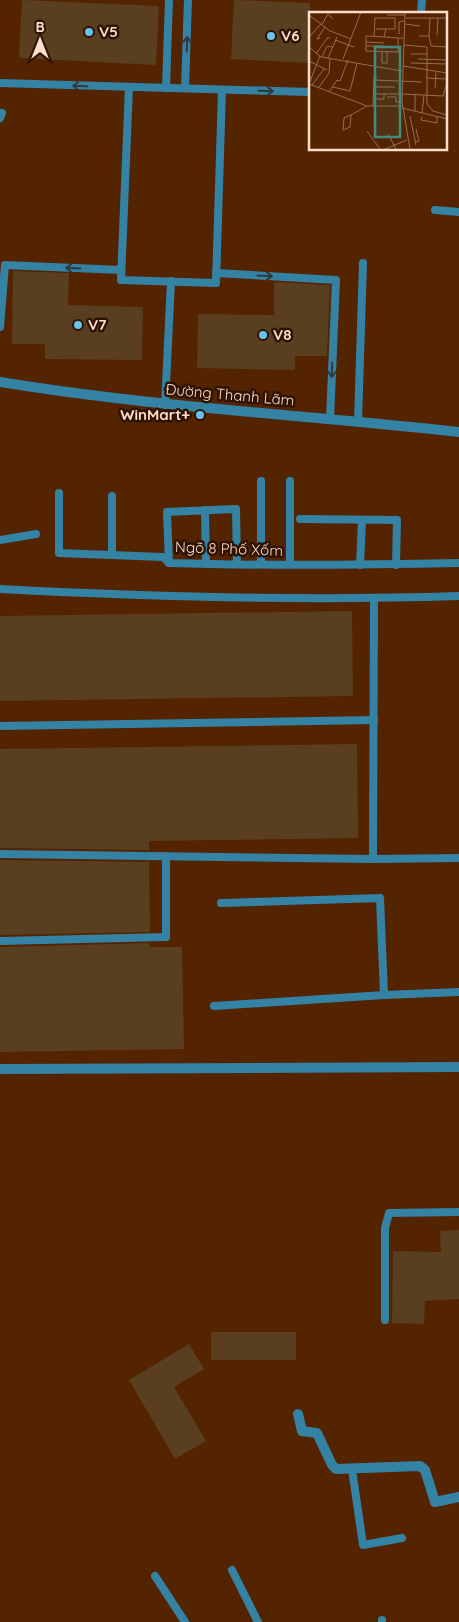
<svg xmlns="http://www.w3.org/2000/svg" width="459" height="1622" viewBox="0 0 459 1622" font-family="Quicksand,sans-serif">
<style>
.building{fill:#593f20}
.lines{fill:none;stroke-linecap:round;stroke-linejoin:round}
.lane{stroke:#3482a4;stroke-width:8}
.street{stroke:#3482a4;stroke-width:10}
.oneway{stroke:#30393b}
.poi-dot{fill:#67c4f0;stroke:#2e1202;stroke-width:2}
.labels{text-anchor:middle;stroke-width:5;stroke-linejoin:round;paint-order:stroke}
.poi-label{font-size:15px;font-weight:bold;fill:#fdddcb;stroke:#2e1202;text-anchor:start}
.street-label{font-size:15px;fill:#fdddcb;stroke:#2e1202}
.inset-road{fill:none;stroke:#986d51;stroke-width:1}
.view{fill:#3f8b81;fill-opacity:0.15;stroke:#3f8b81;stroke-width:2.5}
.inset-edge{fill:none;stroke:#fdddcb;stroke-width:2.5}
</style>
<rect width="100%" height="100%" fill="#542300"/>
<g class="building">
<polygon points="22,0 159,6 156,65 19,58"/>
<polygon points="234,0 310,3 310,63 231,59"/>
<polygon points="13,271 69,273 68,305 143,307 142,360 45,359 45,344 12,344"/>
<polygon points="274,282 330,285 327,356 295,356 295,370 197,368 198,314 274,315"/>
<polygon points="352,611 353,696 0,701 0,616"/>
<polygon points="357,744 358,838 149,841 149,850 0,848 0,749"/>
<polygon points="0,860 149,862 150,932 0,935"/>
<polygon points="150,943 150,947 182,947 184,1049 0,1052 0,947"/>
<polygon points="459,1230 459,1299 425,1301 424,1324 392,1323 393,1251 441,1252 440,1231"/>
<rect x="211" y="1332" width="85" height="28"/>
<polygon points="189,1344 204,1369 174,1387 206,1441 175,1459 129,1380"/>
</g>
<g class="lines">
<g class="lane">
<polyline points="421,14 422,0"/>
<polyline points="0,83 310,92"/>
<polyline points="129,87 121,280 216,283 222,90"/>
<polyline points="166,88 169,0"/>
<polyline points="185,88 188,0"/>
<polyline points="0,118 2,113"/>
<polyline points="435,210 459,212"/>
<polyline points="216,273 336,280 330,419"/>
<polyline points="0,327 5,265 121,270"/>
<polyline points="165,405 171,281"/>
<polyline points="358,421 363,263"/>
<polyline points="261,481 261,564"/>
<path d="M 59,493 L 59,553 L 163,557 L 169,563 C 266,566 363,565 459,563"/>
<polyline points="205,510 206,564"/>
<polyline points="300,519 397,520 396,565"/>
<polyline points="0,540 36,534"/>
<polyline points="112,555 112,496"/>
<polyline points="169,563 167,512 236,509 237,564"/>
<polyline points="290,564 290,481"/>
<polyline points="360,565 362,520"/>
<path d="M 0,589 C 153,597 306,601 459,596"/>
<polyline points="0,726 374,720"/>
<polyline points="0,854 373,859 459,858"/>
<polyline points="373,859 374,599"/>
<polyline points="221,903 380,898 384,995 459,992"/>
<polyline points="0,941 166,937 166,856"/>
<polyline points="214,1006 384,995"/>
<polyline points="385,1320 385,1228 389,1213 459,1212"/>
<polyline points="352,1469 363,1545 402,1538"/>
<polyline points="232,1570 258,1622"/>
<polyline points="155,1576 185,1622"/>
<polyline points="382,1620 382,1622"/>
</g>
<g class="street">
<path d="M 0,382 C 152,407 306,415 459,432"/>
<polyline points="0,1069 459,1067"/>
<polyline points="298,1414 302,1431 317,1433 332,1465 336,1469 420,1466 425,1470 435,1502 459,1497"/>
</g>
</g>
<defs><path id="oneway-shaft" d="M-6 0H5M1.5-3L5.5 0L1.5 3" fill="none" stroke-width="1.6" stroke-linecap="round" stroke-linejoin="round" transform="scale(1.25)"/></defs>
<g class="oneway">
<use href="#oneway-shaft" transform="translate(187 44) rotate(-88)"/>
<use href="#oneway-shaft" transform="translate(80 86) rotate(-178)"/>
<use href="#oneway-shaft" transform="translate(266 91) rotate(2)"/>
<use href="#oneway-shaft" transform="translate(73 268) rotate(-177)"/>
<use href="#oneway-shaft" transform="translate(265 276) rotate(3)"/>
<use href="#oneway-shaft" transform="translate(332 370) rotate(92)"/>
</g>
<g class="poi-dot">
<circle cx="89" cy="32" r="5"/>
<circle cx="271" cy="36" r="5"/>
<circle cx="78" cy="325" r="5"/>
<circle cx="263" cy="335" r="5"/>
<circle cx="200" cy="415" r="5"/>
</g>
<g class="labels">
<g class="poi-label">
<text x="99" y="37">V5</text>
<text x="281" y="41">V6</text>
<text x="88" y="330">V7</text>
<text x="273" y="340">V8</text>
<text x="190" y="420" text-anchor="end">WinMart+</text>
</g>
<g class="street-label">
<text transform="translate(230 395) rotate(5)" y="5">Đường Thanh Lãm</text>
<text transform="translate(229 549) rotate(2)" y="5">Ngõ 8 Phố Xốm</text>
</g>
</g>
<g transform="translate(309 12)">
<rect width="138" height="138" fill="#542300"/>
<path class="inset-road" d="M 96,0 L 93,90 L 101,137M 0,3 L 21,19 L 42,27M 78,3 L 96,3M 97,6 L 138,6M 13,12 L 19,2 L 24,7M 96,12 L 111,14M 67,17 L 77,17 L 75,25M 90,22 L 90,10 L 95,9M 128,23 L 129,6M 1,24 L 12,12M 65,24 L 66,6 L 86,6 L 86,17 L 77,17M 110,24 L 120,24 L 122,34 L 138,35M 120,24 L 121,6M 11,26 L 8,27 L 16,15M 89,26 L 89,40 L 57,39 L 57,24 L 59,24 L 76,25 L 77,25 L 89,26 L 94,26M 26,28 L 45,35M 57,30 L 75,31M 95,33 L 118,35 L 118,92 L 124,99 L 138,103 L 137,106M 57,34 L 75,34M 0,35 L 12,45 L 93,59M 73,40 L 73,51 L 78,51 L 78,40M 7,42 L 19,25 L 21,27M 102,42 L 118,42M 13,45 L 18,34 L 23,35M 19,46 L 28,25M 34,47 L 52,0M 109,47 L 138,48M 0,49 L 18,58M 102,51 L 138,52M 94,54 L 138,61M 117,66 L 138,67M 65,68 L 113,70M 0,72 L 58,94 L 93,94M 0,72 L 11,44M 3,73 L 15,57M 10,75 L 20,61 L 21,46M 24,75 L 41,79 L 48,51M 65,75 L 86,75M 126,76 L 127,60M 20,80 L 28,68 L 31,69 L 39,48M 64,82 L 93,82M 93,82 L 134,84 L 138,71M 106,83 L 106,99M 78,85 L 87,85 L 87,90 L 93,90M 64,87 L 75,87 L 75,82M 64,94 L 65,65 L 68,65M 93,96 L 138,107M 113,101 L 115,83M 42,103 L 35,106 L 34,118 L 41,115 L 42,103 L 58,94M 101,104 L 107,133M 113,105 L 112,108 L 128,111 L 128,104M 58,119 L 71,137M 79,122 L 87,137M 106,130 L 110,129 L 107,117M 76,137 L 98,128"/>
<path class="view" d="M 66,35 L 91,35 L 91,125 L 66,125 Z"/>
<rect width="138" height="138" class="inset-edge"/>
</g>
<g transform="translate(40 40)" stroke="#2e1202" stroke-width="4" paint-order="stroke">
<path d="M0-4L9 19L0 12L-9 19Z" fill="#fdddcb"/>
<text y="-8" font-size="14" font-weight="bold" text-anchor="middle" fill="#fdddcb">B</text>
</g>
</svg>
